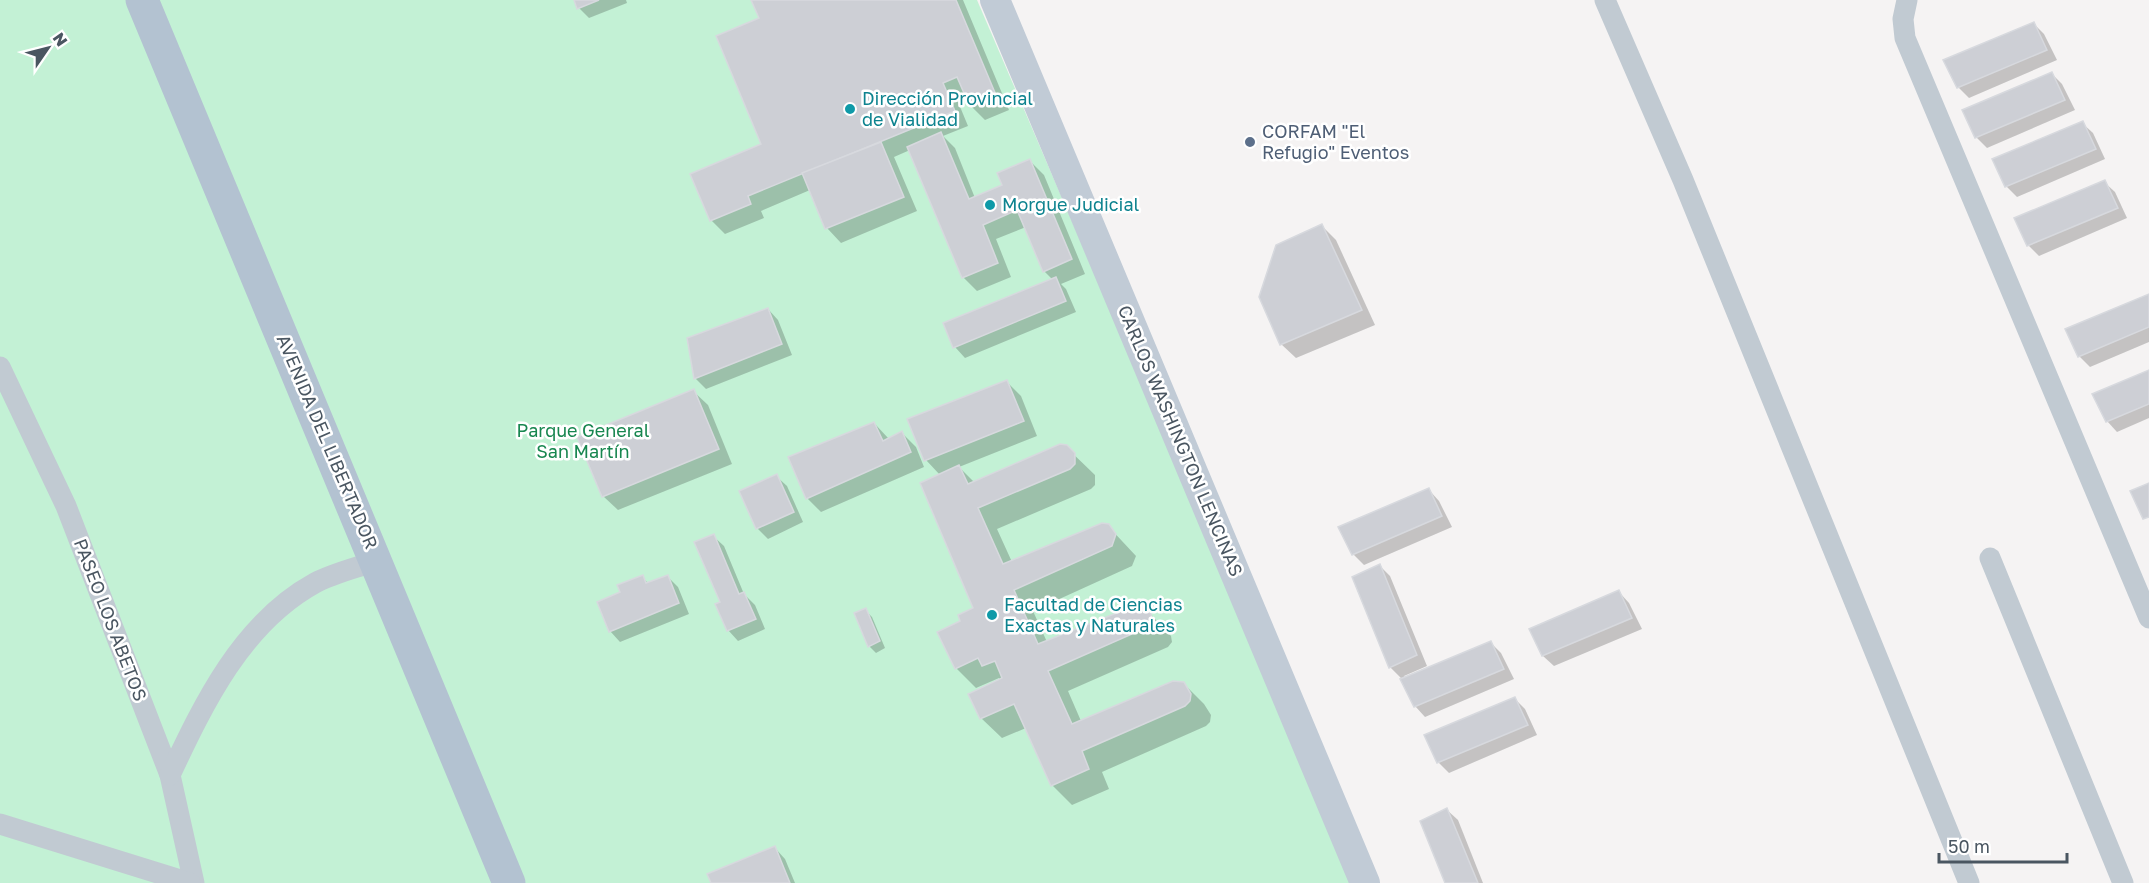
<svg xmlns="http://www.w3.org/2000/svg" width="2149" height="883" viewBox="0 0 2149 883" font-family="'Golos Text',sans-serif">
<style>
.green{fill:#c3f1d5}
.shadow{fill:#0003}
.building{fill:#cdcfd5;stroke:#d7d9de;stroke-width:1.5}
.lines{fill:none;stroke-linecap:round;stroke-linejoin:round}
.street{stroke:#c1cad2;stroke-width:21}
.secondary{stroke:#c1cbd6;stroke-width:30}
.primary{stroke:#b3c2d1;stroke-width:33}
.culture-dot{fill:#0f9aa8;stroke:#fff;stroke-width:2}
.service-dot{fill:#5c6f8a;stroke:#fff;stroke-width:2}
.labels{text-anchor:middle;stroke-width:5;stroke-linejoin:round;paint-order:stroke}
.culture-label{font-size:18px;fill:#0d838f;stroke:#fff;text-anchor:start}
.service-label{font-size:18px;fill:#4e5e75;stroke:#fff;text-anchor:start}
.park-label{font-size:18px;fill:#17864f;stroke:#fff}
.street-label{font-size:18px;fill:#4a5661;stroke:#fff}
</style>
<rect width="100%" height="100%" fill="#f5f3f3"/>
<polygon class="green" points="0,0 977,0 1356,883 0,883"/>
<g class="shadow">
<polygon points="575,0 626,0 627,3 589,18 579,8"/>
<polygon points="753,0 963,0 1009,110 985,120 971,106 966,93 956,97 968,126 943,136 955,148 975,198 1004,186 1030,161 1044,175 1085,274 1061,284 1066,289 1076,312 965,358 955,347 1053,280 1044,271 1026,227 996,239 1011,277 977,291 963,277 910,150 894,157 917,211 841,243 827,228 810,190 761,211 764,218 725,234 711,220 763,144 761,19"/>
<polygon points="2034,24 2044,34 2057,60 1969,98 1958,87"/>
<polygon points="2052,74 2062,84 2075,110 1987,148 1976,137"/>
<polygon points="2082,123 2093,133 2105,159 2017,197 2006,186"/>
<polygon points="2104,182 2115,192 2127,218 2039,256 2028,245"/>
<polygon points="1322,226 1336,240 1375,325 1296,358 1281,344"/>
<polygon points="2149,295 2149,342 2090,367 2079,356"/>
<polygon points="768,309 778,320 792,355 706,389 695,378"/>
<polygon points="2149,372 2149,418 2117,432 2107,421"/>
<polygon points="1007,382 1021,396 1037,436 959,467 975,483 1066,447 1095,475 1095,485 1091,489 997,529 1012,562 1108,526 1136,556 1132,566 1033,611 1047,642 1145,608 1171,636 1172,642 1168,647 1068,691 1081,721 1184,684 1204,704 1211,715 1210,722 1206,726 1102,772 1109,789 1072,805 1052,785 1026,728 1002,738 981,718 1000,680 999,678 976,688 956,668 962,622 975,609 940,475 926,460"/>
<polygon points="693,391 708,405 732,464 618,510 603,496"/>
<polygon points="874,423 889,439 902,433 916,447 924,467 821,512 807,498"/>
<polygon points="776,476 787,486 803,522 768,539 757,528"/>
<polygon points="1429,490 1439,501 1452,527 1364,565 1353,554"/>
<polygon points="713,536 724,546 744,594 755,605 765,629 738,641 728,630"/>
<polygon points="1379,565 1390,576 1427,666 1404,676 1406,679 1491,643 1501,653 1514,679 1425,717 1415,706 1402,679 1390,667"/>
<polygon points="667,576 678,587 689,614 620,642 610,631 622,593 642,577 649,584"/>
<polygon points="1619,592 1629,603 1642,629 1554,666 1543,656 1531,629"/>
<polygon points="865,610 872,617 885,648 876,653 869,646"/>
<polygon points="1514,698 1525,709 1537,735 1449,773 1438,762"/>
<polygon points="1447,810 1458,820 1483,883 1447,883"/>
<polygon points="775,848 785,859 795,883 713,883"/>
</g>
<g class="building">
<polygon points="574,0 599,0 577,9"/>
<polygon points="751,0 956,0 996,95 970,107 957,77 943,83 955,111 748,196 751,204 710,221 690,174 761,144 716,36 759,18"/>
<polygon points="2034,22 2047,50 1957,88 1943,60"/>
<polygon points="2052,72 2065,100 1975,138 1962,110"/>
<polygon points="2083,121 2096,149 2005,187 1992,159"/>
<polygon points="941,132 969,199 1002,185 997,173 1030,159 1072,259 1043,272 1017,210 983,225 998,263 962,278 907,147"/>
<polygon points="881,142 904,197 825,229 802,173"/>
<polygon points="2105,180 2118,208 2027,246 2014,218"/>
<polygon points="1322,224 1362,310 1280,345 1259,297 1276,245"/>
<polygon points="1056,277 1066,301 953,348 943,323"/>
<polygon points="2149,294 2149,327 2078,357 2065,329"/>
<polygon points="768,308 782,344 694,379 687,338"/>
<polygon points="2149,370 2149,404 2106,422 2092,394"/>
<polygon points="1007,380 1024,421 924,461 907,419"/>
<polygon points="694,389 719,449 602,497 577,437"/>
<polygon points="874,422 883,441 902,431 911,452 806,499 788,457"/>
<polygon points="1060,444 1067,445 1075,453 1075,464 1070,469 978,508 1003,564 1102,523 1109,524 1116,534 1112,546 1014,590 1038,644 1137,605 1146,607 1151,614 1152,621 1148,627 1048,671 1072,724 1173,681 1184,682 1191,694 1190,701 1185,706 1082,751 1089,769 1051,786 1014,704 980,719 968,694 1002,678 995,661 982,666 978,658 955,669 937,632 960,621 958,615 973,608 920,483 959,465 968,484"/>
<polygon points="777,474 794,512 756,529 739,491"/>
<polygon points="2149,483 2149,517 2143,519 2130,491"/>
<polygon points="1429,488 1442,516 1352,555 1338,527"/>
<polygon points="714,534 739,594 744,592 756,619 727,631 715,604 720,602 694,542"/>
<polygon points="1380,564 1417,655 1389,668 1352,577"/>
<polygon points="643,575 646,583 668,575 679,603 609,632 597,602 620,592 617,585"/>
<polygon points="1619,590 1632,618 1542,656 1529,629"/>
<polygon points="866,608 880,641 868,647 854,613"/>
<polygon points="1491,641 1504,669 1414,707 1400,679"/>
<polygon points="1515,697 1528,725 1437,763 1424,735"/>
<polygon points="1447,808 1478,883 1445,883 1420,821"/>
<polygon points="775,846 790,883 711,883 707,874"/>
</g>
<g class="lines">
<g class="street">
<polyline points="1605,0 1683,180 1969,883"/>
<polyline points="1907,0 1903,19 1905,38 2149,618"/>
<polyline points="0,367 66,506 170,775 194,883"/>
<polyline points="1990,558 2123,883"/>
<path d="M 170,775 C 204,703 242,623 315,583 C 334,573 356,568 376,561"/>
<polyline points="0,824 190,883"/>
</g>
<polyline class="secondary" points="995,0 1365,883"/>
<polyline class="primary" points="142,0 509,883"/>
</g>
<g class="culture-dot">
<circle cx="850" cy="109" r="6"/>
<circle cx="990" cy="205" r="6"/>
<circle cx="992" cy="615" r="6"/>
</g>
<circle class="service-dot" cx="1250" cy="142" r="6"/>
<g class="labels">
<g class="culture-label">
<text x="862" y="105">Dirección Provincial<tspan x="862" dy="21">de Vialidad</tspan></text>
<text x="1002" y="211">Morgue Judicial</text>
<text x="1004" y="611">Facultad de Ciencias<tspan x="1004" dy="21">Exactas y Naturales</tspan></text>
</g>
<g class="service-label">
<text x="1262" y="138">CORFAM "El<tspan x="1262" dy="21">Refugio" Eventos</tspan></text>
</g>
<g class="park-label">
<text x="583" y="437">Parque General<tspan x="583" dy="21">San Martín</tspan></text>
</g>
<g class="street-label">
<text transform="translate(1180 441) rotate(67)" y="6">CARLOS WASHINGTON LENCINAS</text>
<text transform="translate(327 442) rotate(67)" y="6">AVENIDA DEL LIBERTADOR</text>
<text transform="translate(110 620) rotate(69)" y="6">PASEO LOS ABETOS</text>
</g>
</g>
<g transform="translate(48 48) rotate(55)" stroke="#ffffff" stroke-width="4.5" paint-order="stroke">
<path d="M0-4.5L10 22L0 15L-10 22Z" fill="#4a5661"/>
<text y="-9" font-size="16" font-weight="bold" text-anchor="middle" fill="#4a5661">N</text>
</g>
<path d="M1939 853v9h128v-9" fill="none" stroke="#4a5661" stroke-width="3"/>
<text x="1948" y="853" font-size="18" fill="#4a5661" stroke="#ffffff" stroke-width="4.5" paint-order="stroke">50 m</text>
</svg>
